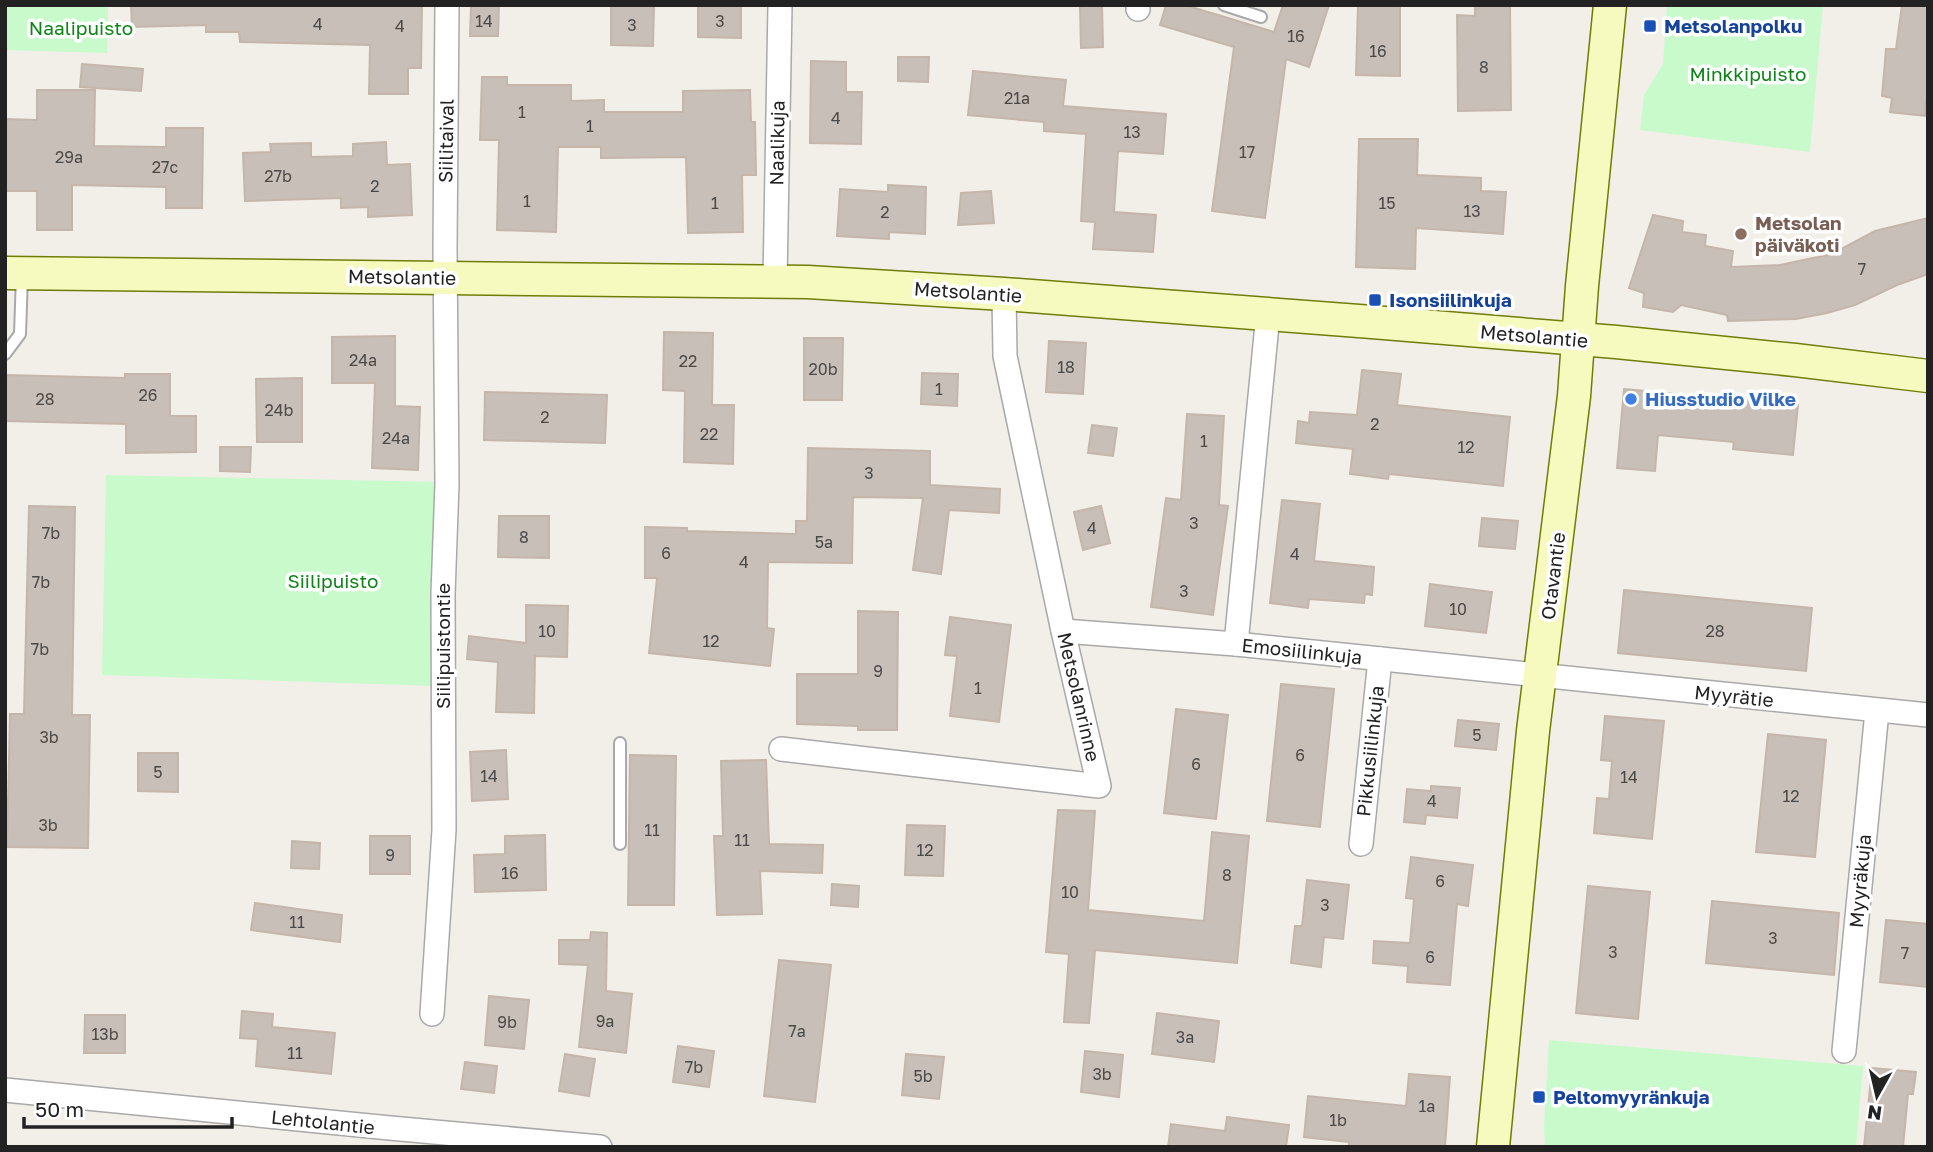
<svg xmlns="http://www.w3.org/2000/svg" width="1933" height="1152" viewBox="0 0 1933 1152" font-family="'Golos Text',sans-serif">
<style>
.park{fill:#c8facc}
.building{fill:#c7bfb8;stroke:#c4b6ab;stroke-width:2}
.lines{fill:none;stroke-linecap:round;stroke-linejoin:round}
.lane-casing{stroke:#a9a9a9;stroke-width:14}
.street-casing{stroke:#a9a9a9;stroke-width:26}
.secondary-casing{stroke:#707d05;stroke-width:35}
.lane{stroke:#fff;stroke-width:10}
.street{stroke:#fff;stroke-width:23}
.secondary{stroke:#f7fabf;stroke-width:32}
.transit-dot{fill:#1a4fb4;stroke:#fff;stroke-width:2.5}
.education-dot{fill:#8d6e63;stroke:#fff;stroke-width:2.5}
.shop-dot{fill:#3f7fe0;stroke:#fff;stroke-width:2.5}
.labels{text-anchor:middle;stroke-width:7;stroke-linejoin:round;paint-order:stroke}
.number-label{font-size:16px;fill:#4b4948}
.transit-label{font-size:19px;font-weight:bold;fill:#164399;stroke:#fff;text-anchor:start}
.park-label{font-size:19px;fill:#0c8416;stroke:#fff}
.street-label{font-size:19px;fill:#222;stroke:#fff}
.education-label{font-size:19px;font-weight:bold;fill:#785e54;stroke:#fff;text-anchor:start}
.shop-label{font-size:19px;font-weight:bold;fill:#366cbe;stroke:#fff;text-anchor:start}
</style>
<rect width="100%" height="100%" fill="#f2efe9"/>
<g class="park">
<polygon points="5,5 108,5 107,53 5,50"/>
<polygon points="1667,5 1823,5 1810,152 1640,130 1644,95 1663,64"/>
<polygon points="106,475 438,482 434,686 102,675"/>
<polygon points="1549,1040 1863,1066 1856,1147 1545,1147 1544,1126"/>
</g>
<g class="building">
<polygon points="131,5 422,5 421,68 408,68 408,94 369,94 370,45 240,42 239,32 206,32 206,25 132,27"/>
<polygon points="471,5 499,5 498,36 470,36"/>
<polygon points="611,5 654,5 653,46 611,45"/>
<polygon points="698,5 741,5 741,38 698,37"/>
<polygon points="1080,5 1102,5 1103,47 1081,48"/>
<polygon points="1166,5 1185,5 1274,32 1283,5 1329,5 1309,67 1286,59 1265,218 1212,211 1234,47 1160,25"/>
<polygon points="1358,5 1400,5 1400,76 1356,75"/>
<polygon points="1475,5 1510,5 1511,110 1458,111 1457,15 1475,16"/>
<polygon points="1902,5 1928,5 1928,100 1926,100 1925,116 1890,112 1892,98 1882,96 1886,49 1896,49"/>
<polygon points="898,57 929,57 928,82 898,81"/>
<polygon points="811,61 846,62 846,92 862,92 861,144 810,143"/>
<polygon points="82,64 143,69 141,91 80,87"/>
<polygon points="973,71 1066,80 1063,106 1166,114 1163,154 1118,151 1114,212 1156,215 1153,252 1093,249 1095,222 1081,221 1086,134 1044,131 1044,122 968,115"/>
<polygon points="482,77 507,77 507,85 571,85 571,101 604,100 604,112 683,112 683,91 750,90 751,122 755,122 756,175 742,175 743,232 688,233 686,157 601,158 601,147 558,147 556,232 497,230 499,140 480,140"/>
<polygon points="37,90 95,90 94,146 166,147 166,128 203,128 202,208 166,208 166,187 72,185 72,230 37,230 37,191 5,191 5,119 37,120"/>
<polygon points="1359,139 1418,139 1417,175 1481,178 1481,191 1506,192 1503,234 1416,228 1415,269 1356,267"/>
<polygon points="386,142 387,165 410,164 412,215 368,217 368,207 341,208 341,198 245,201 243,153 271,152 270,144 311,143 311,157 353,156 353,144"/>
<polygon points="888,185 926,187 925,234 889,232 889,239 837,236 840,189 888,192"/>
<polygon points="991,191 994,223 958,225 961,193"/>
<polygon points="1653,215 1683,221 1682,232 1706,235 1705,246 1733,251 1731,267 1780,265 1832,254 1875,231 1928,218 1928,274 1897,285 1855,305 1827,313 1796,319 1728,321 1727,315 1681,305 1673,312 1643,307 1644,293 1629,288"/>
<polygon points="664,332 713,333 712,405 734,405 733,464 684,462 685,391 663,390"/>
<polygon points="395,336 395,406 420,407 418,470 372,468 375,383 332,383 332,337"/>
<polygon points="804,338 843,338 842,400 804,400"/>
<polygon points="1049,341 1086,343 1083,394 1046,392"/>
<polygon points="1362,370 1401,374 1397,405 1510,417 1503,486 1389,474 1388,479 1350,474 1353,449 1296,443 1298,421 1309,423 1310,412 1357,415"/>
<polygon points="922,373 958,374 957,406 921,404"/>
<polygon points="125,374 170,374 170,416 196,416 196,452 126,453 126,424 5,421 5,375 125,378"/>
<polygon points="302,378 302,442 257,442 256,379"/>
<polygon points="1624,389 1798,405 1793,455 1733,449 1734,442 1658,435 1655,471 1617,468"/>
<polygon points="485,392 607,395 605,443 484,440"/>
<polygon points="1187,414 1224,416 1219,505 1228,506 1213,615 1151,607 1166,498 1181,500"/>
<polygon points="1092,425 1117,428 1113,456 1088,453"/>
<polygon points="220,447 251,447 250,472 220,471"/>
<polygon points="808,448 930,451 930,485 1000,489 999,513 949,510 941,574 913,570 923,498 853,497 852,563 768,562 767,628 774,629 770,666 649,653 657,578 645,578 645,527 687,528 687,531 796,534 796,521 807,521"/>
<polygon points="1282,500 1320,504 1314,561 1374,567 1372,595 1365,594 1364,603 1309,599 1308,608 1270,603"/>
<polygon points="29,506 75,507 72,715 90,715 88,848 7,847 10,714 24,714"/>
<polygon points="1101,506 1110,543 1083,550 1074,512"/>
<polygon points="499,516 549,516 549,558 498,557"/>
<polygon points="1482,518 1518,521 1515,549 1479,546"/>
<polygon points="1430,584 1492,592 1486,633 1425,626"/>
<polygon points="1624,590 1812,608 1806,671 1618,653"/>
<polygon points="526,605 568,606 567,657 535,656 534,713 496,712 498,662 467,659 469,636 526,643"/>
<polygon points="858,611 898,612 897,730 858,730 858,726 797,724 797,674 858,674"/>
<polygon points="950,617 1011,625 999,722 950,716 957,656 945,655"/>
<polygon points="1281,684 1334,689 1320,827 1267,821"/>
<polygon points="1176,709 1228,715 1216,819 1164,813"/>
<polygon points="1605,716 1664,721 1652,839 1594,833 1597,798 1609,799 1612,761 1601,760"/>
<polygon points="1458,720 1499,724 1496,750 1455,746"/>
<polygon points="1768,734 1826,740 1815,857 1756,852"/>
<polygon points="506,750 508,799 472,801 470,752"/>
<polygon points="138,753 178,753 178,792 138,791"/>
<polygon points="630,755 676,756 674,905 628,905"/>
<polygon points="766,760 769,844 823,845 822,873 760,871 762,914 717,915 714,836 723,836 721,761"/>
<polygon points="1431,786 1460,788 1457,818 1426,815 1425,824 1404,822 1407,789 1431,791"/>
<polygon points="1058,810 1095,811 1088,910 1204,921 1212,832 1249,836 1237,963 1095,950 1089,1023 1064,1022 1069,954 1046,952"/>
<polygon points="907,825 945,826 943,876 905,875"/>
<polygon points="545,835 546,890 475,892 474,855 505,854 505,836"/>
<rect x="370" y="836" width="40" height="38"/>
<polygon points="292,841 320,843 319,869 291,868"/>
<polygon points="1411,857 1473,865 1468,906 1457,904 1450,985 1407,982 1408,966 1373,963 1374,941 1410,943 1414,899 1406,898"/>
<polygon points="1307,880 1349,885 1343,939 1324,937 1321,967 1291,963 1295,926 1302,926"/>
<polygon points="832,884 859,886 858,907 831,905"/>
<polygon points="1588,886 1650,892 1638,1019 1576,1013"/>
<polygon points="1712,901 1839,913 1834,975 1706,963"/>
<polygon points="255,903 342,915 340,942 251,930"/>
<polygon points="1886,920 1928,924 1928,987 1880,982"/>
<polygon points="591,932 607,933 606,991 632,994 626,1053 579,1047 588,965 559,964 559,940 590,940"/>
<polygon points="779,960 831,965 815,1102 764,1096"/>
<polygon points="489,996 529,1000 524,1049 485,1045"/>
<polygon points="242,1011 273,1014 272,1027 335,1033 331,1074 256,1066 258,1039 240,1038"/>
<polygon points="1157,1013 1219,1021 1214,1062 1152,1054"/>
<polygon points="85,1015 125,1015 125,1053 84,1053"/>
<polygon points="678,1046 714,1051 709,1087 673,1082"/>
<polygon points="1085,1051 1123,1055 1119,1097 1081,1092"/>
<polygon points="565,1054 595,1059 589,1096 559,1091"/>
<polygon points="906,1054 944,1057 939,1099 902,1095"/>
<polygon points="465,1062 497,1066 494,1093 461,1089"/>
<polygon points="1872,1068 1916,1072 1913,1094 1908,1094 1903,1147 1864,1147"/>
<polygon points="1409,1074 1450,1077 1445,1147 1349,1147 1349,1142 1304,1137 1308,1096 1406,1106"/>
<polygon points="1227,1117 1289,1125 1286,1147 1168,1147 1171,1124 1225,1131"/>
</g>
<g class="lines">
<defs>
<g id="lane">
<polyline points="1224,5 1261,17"/>
<polyline points="5,354 20,334 22,276"/>
<polyline points="620,743 620,844"/>
</g>
<g id="street">
<polyline points="1138,5 1138,9"/>
<polyline points="775,281 780,5"/>
<polyline points="1063,631 1236,644 1928,715"/>
<polyline points="1236,644 1268,314"/>
<polyline points="781,749 1099,786 1063,631 1005,356 1004,294"/>
<polyline points="1361,844 1380,659"/>
<polyline points="432,1014 444,830 443,594 447,484 445,248 447,5"/>
<polyline points="1844,1051 1877,711"/>
<polyline points="5,1090 390,1128 600,1147"/>
</g>
<g id="secondary">
<polyline points="5,273 808,282 1004,294 1372,322 1616,342 1795,360 1928,376"/>
<polyline points="1493,1147 1533,731 1574,396 1582,286 1610,5"/>
</g>
</defs>
<use href="#lane" class="lane-casing"/>
<use href="#street" class="street-casing"/>
<use href="#secondary" class="secondary-casing"/>
<use href="#lane" class="lane"/>
<use href="#street" class="street"/>
<use href="#secondary" class="secondary"/>
</g>
<g class="transit-dot">
<rect x="1643" y="19" width="14" height="14" rx="3.5"/>
<rect x="1368" y="293" width="14" height="14" rx="3.5"/>
<rect x="1532" y="1090" width="14" height="14" rx="3.5"/>
</g>
<circle class="education-dot" cx="1741" cy="234" r="7"/>
<circle class="shop-dot" cx="1631" cy="399" r="7"/>
<g class="labels">
<g class="number-label">
<text x="484" y="27">14</text>
<text x="720" y="27">3</text>
<text x="318" y="30">4</text>
<text x="632" y="31">3</text>
<text x="400" y="32">4</text>
<text x="1296" y="42">16</text>
<text x="1378" y="57">16</text>
<text x="1484" y="73">8</text>
<text x="1017" y="104">21a</text>
<text x="522" y="118">1</text>
<text x="836" y="124">4</text>
<text x="590" y="132">1</text>
<text x="1132" y="138">13</text>
<text x="1247" y="158">17</text>
<text x="69" y="163">29a</text>
<text x="165" y="173">27c</text>
<text x="278" y="182">27b</text>
<text x="375" y="192">2</text>
<text x="527" y="207">1</text>
<text x="715" y="209">1</text>
<text x="1387" y="209">15</text>
<text x="1472" y="217">13</text>
<text x="885" y="218">2</text>
<text x="1862" y="275">7</text>
<text x="363" y="366">24a</text>
<text x="688" y="367">22</text>
<text x="1066" y="373">18</text>
<text x="823" y="375">20b</text>
<text x="939" y="395">1</text>
<text x="148" y="401">26</text>
<text x="45" y="405">28</text>
<text x="279" y="416">24b</text>
<text x="545" y="423">2</text>
<text x="1375" y="430">2</text>
<text x="709" y="440">22</text>
<text x="396" y="444">24a</text>
<text x="1204" y="447">1</text>
<text x="1466" y="453">12</text>
<text x="869" y="479">3</text>
<text x="1194" y="529">3</text>
<text x="1092" y="534">4</text>
<text x="51" y="539">7b</text>
<text x="524" y="543">8</text>
<text x="824" y="548">5a</text>
<text x="666" y="559">6</text>
<text x="1295" y="560">4</text>
<text x="744" y="568">4</text>
<text x="41" y="588">7b</text>
<text x="1184" y="597">3</text>
<text x="1458" y="615">10</text>
<text x="547" y="637">10</text>
<text x="1715" y="637">28</text>
<text x="711" y="647">12</text>
<text x="40" y="655">7b</text>
<text x="878" y="677">9</text>
<text x="978" y="694">1</text>
<text x="1477" y="741">5</text>
<text x="49" y="743">3b</text>
<text x="1300" y="761">6</text>
<text x="1196" y="770">6</text>
<text x="158" y="778">5</text>
<text x="489" y="782">14</text>
<text x="1629" y="783">14</text>
<text x="1791" y="802">12</text>
<text x="1432" y="807">4</text>
<text x="48" y="831">3b</text>
<text x="652" y="836">11</text>
<text x="742" y="846">11</text>
<text x="925" y="856">12</text>
<text x="390" y="861">9</text>
<text x="510" y="879">16</text>
<text x="1227" y="881">8</text>
<text x="1440" y="887">6</text>
<text x="1070" y="898">10</text>
<text x="1325" y="911">3</text>
<text x="297" y="928">11</text>
<text x="1773" y="944">3</text>
<text x="1613" y="958">3</text>
<text x="1905" y="959">7</text>
<text x="1430" y="963">6</text>
<text x="605" y="1027">9a</text>
<text x="507" y="1028">9b</text>
<text x="797" y="1037">7a</text>
<text x="105" y="1040">13b</text>
<text x="1185" y="1043">3a</text>
<text x="295" y="1059">11</text>
<text x="694" y="1073">7b</text>
<text x="1102" y="1080">3b</text>
<text x="923" y="1082">5b</text>
<text x="1427" y="1112">1a</text>
<text x="1338" y="1126">1b</text>
</g>
<g class="transit-label">
<text x="1664" y="33">Metsolanpolku</text>
<text x="1389" y="307">Isonsiilinkuja</text>
<text x="1553" y="1104">Peltomyyränkuja</text>
</g>
<g class="park-label">
<text x="81" y="35">Naalipuisto</text>
<text x="1748" y="81">Minkkipuisto</text>
<text x="333" y="588">Siilipuisto</text>
</g>
<g class="street-label">
<text transform="translate(446 141) rotate(-89)" y="7">Siilitaival</text>
<text transform="translate(777 143) rotate(-89)" y="7">Naalikuja</text>
<text transform="translate(402 277) rotate(1)" y="7">Metsolantie</text>
<text transform="translate(968 292) rotate(4)" y="7">Metsolantie</text>
<text transform="translate(1534 336) rotate(5)" y="7">Metsolantie</text>
<text transform="translate(1553 576) rotate(-83)" y="7">Otavantie</text>
<text transform="translate(443 646) rotate(-90)" y="7">Siilipuistontie</text>
<text transform="translate(1302 651) rotate(6)" y="7">Emosiilinkuja</text>
<text transform="translate(1734 696) rotate(6)" y="7">Myyrätie</text>
<text transform="translate(1079 697) rotate(77)" y="7">Metsolanrinne</text>
<text transform="translate(1370 751) rotate(-84)" y="7">Pikkusiilinkuja</text>
<text transform="translate(1860 881) rotate(-85)" y="7">Myyräkuja</text>
<text transform="translate(323 1122) rotate(6)" y="7">Lehtolantie</text>
</g>
<g class="education-label">
<text x="1755" y="230">Metsolan<tspan x="1755" dy="22">päiväkoti</tspan></text>
</g>
<g class="shop-label">
<text x="1645" y="406">Hiusstudio Vilke</text>
</g>
</g>
<rect width="1933" height="1152" fill="none" stroke="#222222" stroke-width="14"/>
<g transform="translate(1877 1096) rotate(188)" stroke="#ffffff" stroke-width="5" paint-order="stroke">
<path d="M0-5L12 26L0 18L-12 26Z" fill="#222222"/>
<text y="-10" font-size="19" font-weight="bold" text-anchor="middle" fill="#222222">N</text>
</g>
<path d="M24 1117v10h208v-10" fill="none" stroke="#222222" stroke-width="3.5"/>
<text x="35" y="1117" font-size="21" fill="#222222" stroke="#ffffff" stroke-width="5" paint-order="stroke">50 m</text>
</svg>
